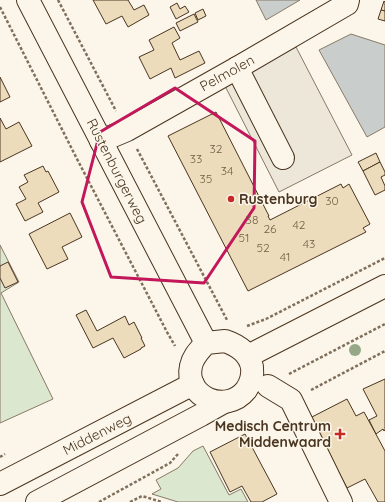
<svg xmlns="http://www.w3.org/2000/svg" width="385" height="502" viewBox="0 0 385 502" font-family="Quicksand,sans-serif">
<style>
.green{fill:#dce7d0;stroke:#887966}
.parking{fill:#ede7d9;stroke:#887966}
.water{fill:#c9cecd;stroke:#887966}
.building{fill:#ecdcbc;stroke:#4a3520}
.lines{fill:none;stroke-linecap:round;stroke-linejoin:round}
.minor-casing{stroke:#4a3520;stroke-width:24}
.path{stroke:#7f6f5c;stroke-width:2.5;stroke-dasharray:3 2;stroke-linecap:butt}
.minor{stroke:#fbf6e9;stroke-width:22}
.tree{fill:#96a887}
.marked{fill:none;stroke:#c2185b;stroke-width:3;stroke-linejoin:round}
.poi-dot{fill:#c62828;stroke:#fbf6e9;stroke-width:1.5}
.labels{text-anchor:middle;stroke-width:3;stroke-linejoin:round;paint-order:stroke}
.number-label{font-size:12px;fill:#725f47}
.street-label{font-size:14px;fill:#4a3520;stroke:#fbf6e9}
.poi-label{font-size:14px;font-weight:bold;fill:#4a3520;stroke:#fbf6e9;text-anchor:start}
</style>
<rect width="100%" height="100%" fill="#fbf6e9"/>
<g class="green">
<polygon points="0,245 19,282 1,293 53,399 0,423"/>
<polygon points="203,446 229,495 241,489 248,502 178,502 152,494 161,489 156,480 178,468 193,451"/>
</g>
<polygon class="parking" points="296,47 352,155 279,192 225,86"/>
<g class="water">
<polygon points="256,0 300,0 266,20"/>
<polygon points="351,34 385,45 385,127 367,137 319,50"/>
</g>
<g class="building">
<polygon points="93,0 128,0 134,10 144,5 149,15 128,27 122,16 106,24"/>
<polygon points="384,1 385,2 385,11 381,10"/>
<polygon points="177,3 180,9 185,6 189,12 176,19 170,7"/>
<polygon points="203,9 206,16 198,20 195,13"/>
<polygon points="381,10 385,11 385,21 378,19"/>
<polygon points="194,14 198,22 180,31 176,23"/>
<polygon points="174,27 180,38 172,43 180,60 199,51 205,63 175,78 171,68 150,79 139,57 154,50 149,40"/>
<polygon points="0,77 10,97 0,102"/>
<polygon points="216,112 269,216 268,216 270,220 341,184 343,188 349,184 370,224 363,228 366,232 248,291 168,136"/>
<polygon points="0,118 6,129 19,122 32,146 0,162"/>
<polygon points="376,153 380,162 363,171 358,162"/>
<polygon points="380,162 385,172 385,175 381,177 385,186 385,190 375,195 363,171"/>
<polygon points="43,166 46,172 48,171 59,192 38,203 43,212 25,221 16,204 26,199 19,187 28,182 24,175"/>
<polygon points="70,213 82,237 62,247 68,259 47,269 29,234"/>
<polygon points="8,262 18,282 5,288 0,278 0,266"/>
<polygon points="86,310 97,331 125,316 129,325 134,322 142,338 141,338 145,346 141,348 141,349 124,358 113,338 93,348 76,315"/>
<polygon points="385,379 385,430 384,431 383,429 376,434 369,420 377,416 363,389"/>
<polygon points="347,399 356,416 364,412 385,451 385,502 378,502 365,479 347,488 310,418"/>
<polygon points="245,434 277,494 262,502 251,502 242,486 230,492 210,452"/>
</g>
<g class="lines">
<defs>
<g id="minor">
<polyline points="28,0 206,343"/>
<polyline points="237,68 283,158"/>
<polyline points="101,141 127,130 237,68 347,4 348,0"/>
<path d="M 225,341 C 237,345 249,352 252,367 C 253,375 251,383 246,390 C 226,415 184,397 191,366 C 193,356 200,350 206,343 Z"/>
<polyline points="248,356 385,286"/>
<polyline points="268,386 291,400 341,502"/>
<polyline points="0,484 193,384"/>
<polyline points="37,502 201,415 224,402"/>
</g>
</defs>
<use href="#minor" class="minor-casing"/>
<g class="path">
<polyline points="58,0 116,111"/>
<polyline points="0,7 76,157 167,332 175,346"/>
<polyline points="137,149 227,320"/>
<polyline points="247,326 266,319 385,258"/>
<polyline points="289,374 385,324"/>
<polyline points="311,390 385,351"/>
<polyline points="0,457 5,454"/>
<polyline points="99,502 170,463 178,454"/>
<polyline points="130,502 142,496 162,502"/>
</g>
<use href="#minor" class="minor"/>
</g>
<circle class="tree" cx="355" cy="350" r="6"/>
<path class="marked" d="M 175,88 L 255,141 L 254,208 L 204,283 L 111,277 L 82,202 L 100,132 Z"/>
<g class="poi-dot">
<circle cx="231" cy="199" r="4"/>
<path d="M338 428h4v4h4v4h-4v4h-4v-4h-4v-4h4z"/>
</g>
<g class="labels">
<g class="number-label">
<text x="216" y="153">32</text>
<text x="196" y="163">33</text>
<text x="227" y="175">34</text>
<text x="206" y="183">35</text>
<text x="332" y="205">30</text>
<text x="252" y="224">38</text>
<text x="299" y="229">42</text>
<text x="270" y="233">26</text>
<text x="244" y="242">51</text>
<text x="309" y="248">43</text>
<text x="263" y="252">52</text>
<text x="285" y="261">41</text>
</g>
<g class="street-label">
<text transform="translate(227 73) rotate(-29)" y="5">Pelmolen</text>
<text transform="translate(117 171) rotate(63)" y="5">Rustenburgerweg</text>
<text transform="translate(97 434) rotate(-27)" y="5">Middenweg</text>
</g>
<g class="poi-label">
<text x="239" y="204">Rustenburg</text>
<text x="331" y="431" text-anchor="end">Medisch Centrum<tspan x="331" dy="16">Middenwaard</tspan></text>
</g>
</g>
</svg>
